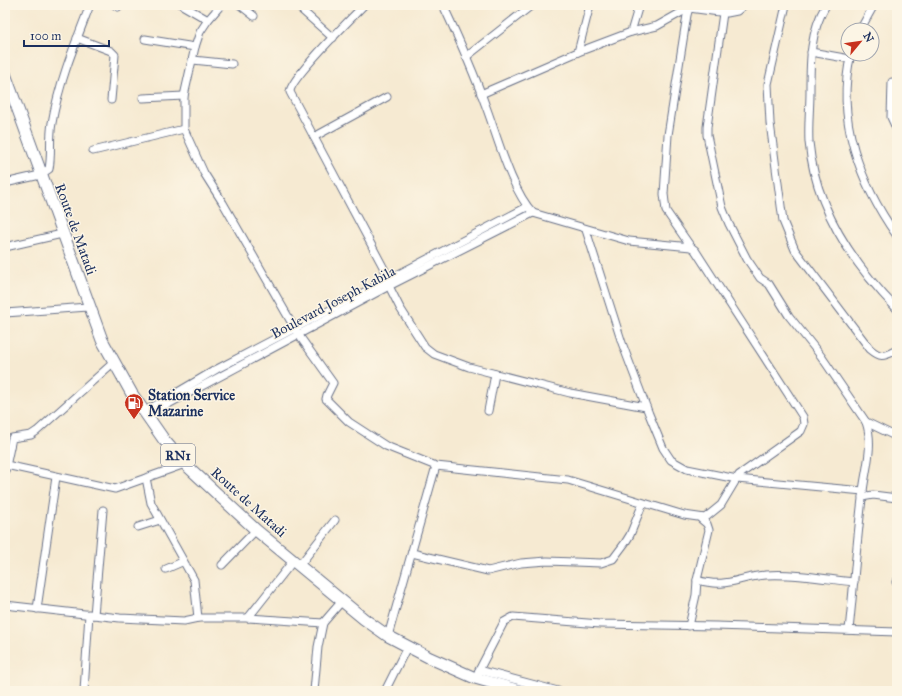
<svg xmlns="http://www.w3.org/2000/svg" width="902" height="696" viewBox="0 0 902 696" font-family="'IM FELL Great Primer',serif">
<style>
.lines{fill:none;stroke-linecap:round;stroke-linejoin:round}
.minor-casing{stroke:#687087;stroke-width:9}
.trunk-casing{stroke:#687087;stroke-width:13}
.minor{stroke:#fff;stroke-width:7}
.trunk{stroke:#fff;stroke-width:11}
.labels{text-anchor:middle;stroke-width:3;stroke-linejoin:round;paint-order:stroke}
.shield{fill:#fcf5e5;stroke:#5e6a86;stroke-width:1}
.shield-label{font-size:13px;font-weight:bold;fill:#1b2f5e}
.street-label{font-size:14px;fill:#1b2f5e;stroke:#fcf5e5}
.poi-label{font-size:14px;font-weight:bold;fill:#1b2f5e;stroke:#fcf5e5;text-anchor:start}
</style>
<rect width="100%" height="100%" fill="#fcf5e5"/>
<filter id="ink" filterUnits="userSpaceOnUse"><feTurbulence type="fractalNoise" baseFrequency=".025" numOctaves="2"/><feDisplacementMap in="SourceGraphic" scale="8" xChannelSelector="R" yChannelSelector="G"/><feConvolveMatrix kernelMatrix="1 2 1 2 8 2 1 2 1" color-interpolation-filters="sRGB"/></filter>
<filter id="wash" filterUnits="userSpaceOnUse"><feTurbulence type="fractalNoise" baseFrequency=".012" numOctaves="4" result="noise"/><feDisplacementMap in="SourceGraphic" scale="16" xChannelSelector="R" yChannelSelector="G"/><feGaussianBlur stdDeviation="0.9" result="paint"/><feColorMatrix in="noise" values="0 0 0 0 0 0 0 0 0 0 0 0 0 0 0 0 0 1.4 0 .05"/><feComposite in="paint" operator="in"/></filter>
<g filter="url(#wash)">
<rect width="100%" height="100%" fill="#f6ead2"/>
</g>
<g filter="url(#ink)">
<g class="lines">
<defs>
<g id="minor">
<polyline points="115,5 118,7"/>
<polyline points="182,5 208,20"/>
<path d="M 221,5 L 208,20 L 200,32 L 195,47 L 184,96 L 184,129 L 204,173 L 223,203 L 298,334 L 333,383 L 327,395 L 326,399 L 349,422 L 386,446 L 436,466 L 568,480 L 684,515 L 705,518 L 721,505 L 739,475 L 801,431 L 804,424 L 803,417 L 695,250 L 691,247 L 629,241 L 533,213 C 511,190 497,135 485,104 C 473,70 458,37 443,5"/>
<polyline points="240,5 254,16"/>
<polyline points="296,5 333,38"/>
<path d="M 364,5 C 352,18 290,78 290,92 L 389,278 L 389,286 L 400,308 L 425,347 L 434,354 L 469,367 L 570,393 L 646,407"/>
<path d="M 786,5 L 768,84 L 770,123 L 783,221 L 795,250 L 870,349 C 882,359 884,356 897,350"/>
<path d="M 826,5 C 810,32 810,60 810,91 C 810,108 808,125 809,142 C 815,207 853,264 897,309"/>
<polyline points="689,8 687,15 668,135 664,194 666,211 691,247"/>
<path d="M 723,13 L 707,127 L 707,135 L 722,207 L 729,224 L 747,259 L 760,278 L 769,284 L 789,316 L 821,356 L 866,422 C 874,445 866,467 863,491 C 857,537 854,584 849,630"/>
<polyline points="860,30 874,5"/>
<polyline points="631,32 639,5"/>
<polyline points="77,38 111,51 115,55 111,100"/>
<polyline points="145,39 195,47"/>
<polyline points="578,52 590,5"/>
<polyline points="811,52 850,59"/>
<path d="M 851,54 C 835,118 860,184 897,236"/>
<polyline points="466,57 532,5"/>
<polyline points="193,60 232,64"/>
<polyline points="892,82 891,117 897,130"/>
<polyline points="481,94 578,52 631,32 657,26 689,8 727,13 737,11 744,5"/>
<polyline points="143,98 184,96"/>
<polyline points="314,137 387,97"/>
<polyline points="93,151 184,129"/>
<path d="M 5,183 L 40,175 L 49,169 C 52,154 49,138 52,123 C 59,82 75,44 90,5"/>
<polyline points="586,230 622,343 649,414 663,448 671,460 687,469 737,479 863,491"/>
<polyline points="5,247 62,234"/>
<polyline points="5,313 88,307"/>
<polyline points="488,411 495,374"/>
<polyline points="144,412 217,369 527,207"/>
<polyline points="146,416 389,286 533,213"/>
<polyline points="866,422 897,437"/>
<polyline points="6,465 115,489 185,464"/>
<polyline points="5,471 12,438 31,435 37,431 114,362"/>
<polyline points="146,478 151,503 194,580 198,618"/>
<polyline points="862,497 873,495 897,498"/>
<path d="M 701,519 L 707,524 L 709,530 L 697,580 C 728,589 737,577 766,575 C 795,573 825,579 854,582"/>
<polyline points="138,527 160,520"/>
<polyline points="412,553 488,571 521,563 547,561 601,563 613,559 625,543 630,535 643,503"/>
<polyline points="222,565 256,530"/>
<polyline points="299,566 335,520"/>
<polyline points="166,569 182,562"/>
<polyline points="896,582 897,582"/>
<polyline points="5,605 120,618 184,621 198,618 248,618 323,623"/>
<polyline points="37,609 56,477"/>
<polyline points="94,615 103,510"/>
<polyline points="248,618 293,561"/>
<polyline points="689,626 696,595 697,580"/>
<polyline points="388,636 436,466"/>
<polyline points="479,670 558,691"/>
<polyline points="475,678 504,622 513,617 600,624 716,626 897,632"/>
<polyline points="84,691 89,614"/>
<polyline points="314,691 318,647 323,623 342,601"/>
<polyline points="385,691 407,647"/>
</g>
<polyline id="trunk" points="5,74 102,340 132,394 164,440 185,464 256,530 364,619 388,636 430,658 475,678 521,691"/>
</defs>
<use href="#minor" class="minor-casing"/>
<use href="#trunk" class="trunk-casing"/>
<use href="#minor" class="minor"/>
<use href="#trunk" class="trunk"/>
</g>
</g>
<defs>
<symbol id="fuel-pin" viewBox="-11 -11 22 30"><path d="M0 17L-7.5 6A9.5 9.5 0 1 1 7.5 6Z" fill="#c8321e" stroke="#fcf5e5"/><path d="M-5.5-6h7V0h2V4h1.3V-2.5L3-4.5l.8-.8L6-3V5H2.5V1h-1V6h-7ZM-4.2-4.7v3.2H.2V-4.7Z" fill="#fff"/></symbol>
</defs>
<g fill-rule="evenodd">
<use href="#fuel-pin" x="123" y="392" width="22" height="30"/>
</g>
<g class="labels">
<rect class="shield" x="161" y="444" width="34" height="22" rx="3"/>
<g class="shield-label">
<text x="178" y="460">RN1</text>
</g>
<g class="street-label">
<text transform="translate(76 229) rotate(70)" y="5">Route de Matadi</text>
<text transform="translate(333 302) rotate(-28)" y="5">Boulevard Joseph Kabila</text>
<text transform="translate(249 502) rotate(42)" y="5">Route de Matadi</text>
</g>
<g class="poi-label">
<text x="148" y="400">Station Service<tspan x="148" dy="16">Mazarine</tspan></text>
</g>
</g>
<rect width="902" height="696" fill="none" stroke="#fcf5e5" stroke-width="20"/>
<g transform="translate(860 42) rotate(61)"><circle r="19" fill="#fcf5e5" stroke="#a2a6af"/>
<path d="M0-3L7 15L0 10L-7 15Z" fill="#c8321e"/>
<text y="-6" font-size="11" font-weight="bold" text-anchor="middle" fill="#1b2f5e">N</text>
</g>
<path d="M24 40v6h85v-6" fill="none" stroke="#1b2f5e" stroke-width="2"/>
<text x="30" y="40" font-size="12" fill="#1b2f5e" stroke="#fcf5e5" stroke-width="3" paint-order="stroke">100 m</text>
</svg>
